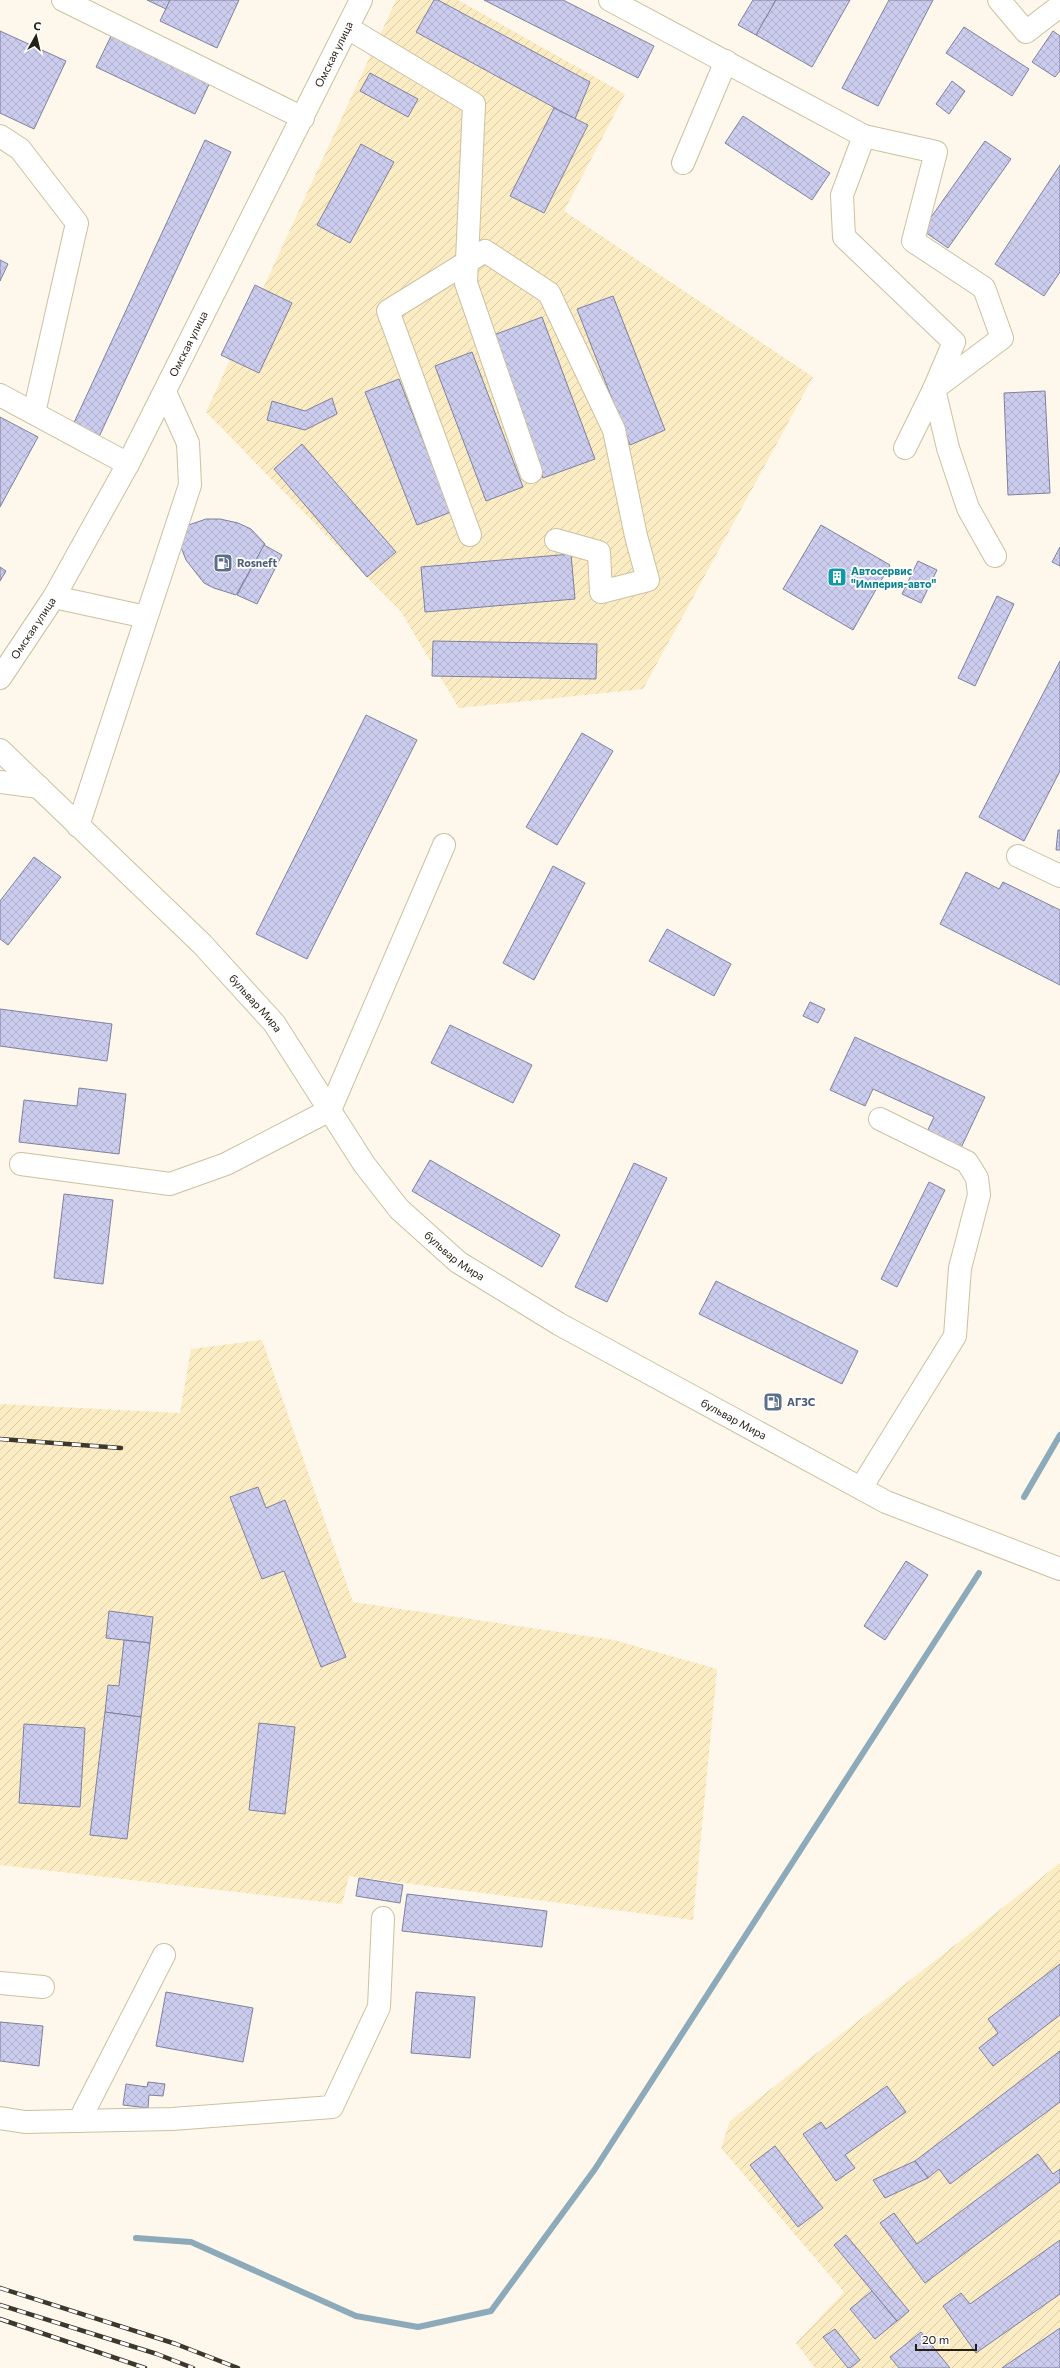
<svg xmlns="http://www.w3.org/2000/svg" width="1060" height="2368" viewBox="0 0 1060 2368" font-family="Commissioner,sans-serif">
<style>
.industrial{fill:url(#industrial-furrows)}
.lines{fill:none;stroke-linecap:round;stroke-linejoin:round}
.stream{stroke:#8caab9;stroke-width:6}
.building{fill:url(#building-cross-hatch);stroke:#7f809e}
.minor-casing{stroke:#ccc0a0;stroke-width:24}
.major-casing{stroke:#ccc0a0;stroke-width:24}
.minor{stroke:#fff;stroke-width:22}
.major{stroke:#fff;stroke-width:22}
.rail-casing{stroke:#3d382c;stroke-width:4.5}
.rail{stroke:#fff;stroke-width:3;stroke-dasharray:9;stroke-linecap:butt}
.labels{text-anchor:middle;stroke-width:3.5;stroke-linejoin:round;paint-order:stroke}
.street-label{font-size:11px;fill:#262115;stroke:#fff}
.service-label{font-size:11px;font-weight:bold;fill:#4e5e75;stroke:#fff;text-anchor:start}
.culture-label{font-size:11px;font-weight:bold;fill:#0d838f;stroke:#fff;text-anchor:start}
</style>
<defs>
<pattern id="industrial-furrows" width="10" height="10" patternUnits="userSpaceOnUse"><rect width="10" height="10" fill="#fbecc3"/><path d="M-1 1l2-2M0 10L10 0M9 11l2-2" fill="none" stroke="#d7caa7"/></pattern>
<pattern id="building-cross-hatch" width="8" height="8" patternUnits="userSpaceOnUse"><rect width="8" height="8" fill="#cccdee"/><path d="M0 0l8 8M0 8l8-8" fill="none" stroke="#afb0cb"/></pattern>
</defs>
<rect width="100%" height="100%" fill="#fdf8eb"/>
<g class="industrial">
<polygon points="396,0 458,0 625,94 564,211 813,377 643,689 459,708 401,612 206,412"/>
<polygon points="262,1340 353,1602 614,1640 717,1669 693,1920 349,1876 342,1904 0,1865 0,1404 180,1413 191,1349"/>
<polygon points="1060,1863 1060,2368 815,2368 796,2343 844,2292 721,2148 730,2121"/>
</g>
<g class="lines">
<g class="stream">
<polyline points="1024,1497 1060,1435"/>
<polyline points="136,2238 191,2242 356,2316 418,2327 491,2311 595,2169 979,1573"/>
</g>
</g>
<g class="building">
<polygon points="147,0 170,0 166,9"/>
<polygon points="170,0 239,0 217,48 160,21"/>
<polygon points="434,0 438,0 590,82 575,119 416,32"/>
<polygon points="484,0 563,0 654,46 638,78"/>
<polygon points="753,0 776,0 756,35 738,25"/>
<polygon points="776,0 850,0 812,67 756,35"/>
<polygon points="889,0 933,0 878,106 842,88"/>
<polygon points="964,27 1029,69 1012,96 946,53"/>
<polygon points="0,31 66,61 34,129 0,113"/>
<polygon points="1053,31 1060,36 1060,71 1055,77 1032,62"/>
<polygon points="113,32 212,78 195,114 96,67"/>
<polygon points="370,73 418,99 408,117 360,91"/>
<polygon points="952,81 965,91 949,114 936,104"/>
<polygon points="554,108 588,125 544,213 510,196"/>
<polygon points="743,116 830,173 812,200 725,143"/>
<polygon points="205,140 231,152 98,439 72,427"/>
<polygon points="985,141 1011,159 948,248 922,230"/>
<polygon points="361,144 394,162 350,243 317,225"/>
<polygon points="1060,165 1060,272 1044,296 995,264"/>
<polygon points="0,260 8,264 0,281"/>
<polygon points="255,285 292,303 259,373 221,355"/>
<polygon points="613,296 665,430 630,445 577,309"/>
<polygon points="542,317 595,459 543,478 491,336"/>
<polygon points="472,352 523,487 486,501 435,366"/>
<polygon points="399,379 451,512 417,525 365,392"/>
<polygon points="1045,391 1050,493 1008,495 1004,393"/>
<polygon points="332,398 337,414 305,430 267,420 272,401 305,411"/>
<polygon points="0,417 38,437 0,507"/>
<polygon points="302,444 396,552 367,577 274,469"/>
<polygon points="206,519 220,519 238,523 251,529 265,544 236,595 214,588 204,583 186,560 181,547 183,527"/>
<polygon points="821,525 890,565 853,630 783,589"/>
<polygon points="264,545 282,555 257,604 237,595"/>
<polygon points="1060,547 1060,566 1052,562"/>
<polygon points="571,554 575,599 425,612 421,567"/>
<polygon points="918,561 937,570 921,603 902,594"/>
<polygon points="0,567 6,571 0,581"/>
<polygon points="997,596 1014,604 975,686 958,678"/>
<polygon points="433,641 597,644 596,679 432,676"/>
<polygon points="1060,661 1060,771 1024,841 979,817"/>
<polygon points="366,715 417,740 307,959 256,934"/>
<polygon points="582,733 613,751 557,845 526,827"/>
<polygon points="1058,830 1060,830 1060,850 1056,850"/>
<polygon points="34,857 61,877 8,945 0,939 0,901"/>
<polygon points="553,866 585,883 534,980 503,963"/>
<polygon points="966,872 999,889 1003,882 1060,910 1060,985 940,924"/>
<polygon points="667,929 731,964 714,996 649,961"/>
<polygon points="810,1002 825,1009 818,1023 803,1016"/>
<polygon points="0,1009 112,1024 107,1061 0,1046"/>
<polygon points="450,1025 532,1065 513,1103 431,1063"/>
<polygon points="855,1037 985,1097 959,1152 925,1136 934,1117 873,1089 865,1106 830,1090"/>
<polygon points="79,1088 126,1094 119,1154 19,1142 24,1100 77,1106"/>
<polygon points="430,1160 560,1235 542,1267 412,1191"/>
<polygon points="634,1163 667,1178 607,1302 575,1287"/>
<polygon points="929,1182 945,1190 897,1287 881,1279"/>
<polygon points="64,1194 113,1200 103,1284 54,1278"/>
<polygon points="716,1281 858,1351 842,1384 699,1314"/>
<polygon points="258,1487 266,1508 285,1500 346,1657 321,1667 284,1571 262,1579 230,1497"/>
<polygon points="906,1561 928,1575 885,1640 864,1626"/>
<polygon points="109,1611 153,1617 150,1643 106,1638"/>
<polygon points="124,1640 150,1643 141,1717 105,1712 108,1685 119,1686"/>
<polygon points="105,1712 141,1717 127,1839 90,1835"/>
<polygon points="259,1723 295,1727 285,1814 249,1810"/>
<polygon points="24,1724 85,1728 80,1807 19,1803"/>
<polygon points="359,1878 403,1885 400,1903 356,1896"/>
<polygon points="407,1894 547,1911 542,1947 402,1931"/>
<polygon points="1060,1964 1060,2015 993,2066 979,2048 998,2033 988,2019"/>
<polygon points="166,1992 253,2008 243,2062 156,2046"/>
<polygon points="416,1992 475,1997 470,2058 411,2053"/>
<polygon points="0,2022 43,2026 39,2066 0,2061"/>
<polygon points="1060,2051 1060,2102 950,2184 939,2169 928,2178 915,2161"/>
<polygon points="148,2082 165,2084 163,2096 149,2095 148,2108 123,2105 126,2084 147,2087"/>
<polygon points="887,2086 906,2112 845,2155 855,2168 836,2181 803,2134 821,2122 826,2129"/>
<polygon points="775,2146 823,2208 798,2227 750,2165"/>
<polygon points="1038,2154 1053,2174 1060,2169 1060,2182 925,2283 880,2223 894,2213 917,2244"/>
<polygon points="915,2161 928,2178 885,2198 873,2180"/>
<polygon points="846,2235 909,2311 897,2321 834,2245"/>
<polygon points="1060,2240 1060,2294 976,2353 943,2306 961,2293 970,2304"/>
<polygon points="872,2291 897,2321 875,2339 850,2309"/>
<polygon points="1060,2328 1060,2368 1002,2368"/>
<polygon points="835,2329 860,2360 850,2368 848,2368 823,2337"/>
<polygon points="921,2332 950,2368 899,2368 890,2357"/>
</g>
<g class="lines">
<defs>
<g id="minor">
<polyline points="63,0 303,118"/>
<polyline points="610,0 864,136 936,152 913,241 984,288 1002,338 934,389 948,448 968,508 995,556"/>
<polyline points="999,0 1026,32 1060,6"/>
<polyline points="348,28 474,104 466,283 531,472"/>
<polyline points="0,136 20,149 77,223 34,413"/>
<polyline points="864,136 842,195 844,237 954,342 934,389 905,448"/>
<polyline points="683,163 726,61"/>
<polyline points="0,395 128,464"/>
<polyline points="470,535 388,311 485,251 549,293 614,430 636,536 648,580 601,592 599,552 556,540"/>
<polyline points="54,597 146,617"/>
<path id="s1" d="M 0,750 L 202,944 L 274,1023 L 364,1164 L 399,1209 L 458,1262 L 559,1324 L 886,1502 L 1060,1569"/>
<polyline points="0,782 39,787"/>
<polyline points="78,826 190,485 188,443 165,392"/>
<polyline points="1018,856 1060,876"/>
<polyline points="21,1164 170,1184 226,1164 330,1110 444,845"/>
<polyline points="861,1488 955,1336 960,1268 979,1195 977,1178 967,1162 880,1119"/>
<polyline points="0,1983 43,1987"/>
<polyline points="0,2118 25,2122 172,2119 332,2107 379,2007 383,1918"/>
<polyline points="79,2121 164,1955"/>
</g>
<g id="major">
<path id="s2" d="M 0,678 L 54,597 L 128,464 L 361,0"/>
</g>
</defs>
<use href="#minor" class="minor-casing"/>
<use href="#major" class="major-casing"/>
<use href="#minor" class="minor"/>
<use href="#major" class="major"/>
<defs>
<g id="rail">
<polyline points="0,1439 121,1448"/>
<polyline points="0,2288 176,2344 238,2368"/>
<polyline points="0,2305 157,2354 193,2368"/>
<polyline points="0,2319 145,2368"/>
</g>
</defs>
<use href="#rail" class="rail-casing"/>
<use href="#rail" class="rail"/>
</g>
<defs>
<symbol id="fuel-square" viewBox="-11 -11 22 22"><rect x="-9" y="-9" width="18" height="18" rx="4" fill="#5c6f8a" stroke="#fff"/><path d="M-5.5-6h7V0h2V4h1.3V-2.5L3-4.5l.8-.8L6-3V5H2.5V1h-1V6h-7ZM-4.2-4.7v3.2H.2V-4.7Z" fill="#fff"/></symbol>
<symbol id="building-square" viewBox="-11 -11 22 22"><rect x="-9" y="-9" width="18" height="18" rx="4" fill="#0f9aa8" stroke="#fff"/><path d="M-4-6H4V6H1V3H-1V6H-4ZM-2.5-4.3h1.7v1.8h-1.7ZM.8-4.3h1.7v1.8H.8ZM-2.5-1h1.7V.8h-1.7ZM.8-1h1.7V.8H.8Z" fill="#fff"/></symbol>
</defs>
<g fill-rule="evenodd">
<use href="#fuel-square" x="212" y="552" width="22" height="22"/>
<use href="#building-square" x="826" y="566" width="22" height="22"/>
<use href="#fuel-square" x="762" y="1391" width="22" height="22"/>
</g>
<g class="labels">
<g class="street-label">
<text dy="4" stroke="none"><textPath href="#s2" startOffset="708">Омская улица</textPath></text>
<text dy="4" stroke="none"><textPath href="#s2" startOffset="384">Омская улица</textPath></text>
<text dy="4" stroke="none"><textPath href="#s2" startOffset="60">Омская улица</textPath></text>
<text dy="4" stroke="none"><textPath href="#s1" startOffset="360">бульвар Мира</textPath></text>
<text dy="4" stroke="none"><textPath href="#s1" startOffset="684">бульвар Мира</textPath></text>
<text dy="4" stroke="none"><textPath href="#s1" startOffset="1008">бульвар Мира</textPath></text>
</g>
<g class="service-label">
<text x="237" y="567">Rosneft</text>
<text x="787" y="1406">АГЗС</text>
</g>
<g class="culture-label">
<text x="851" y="575">Автосервис<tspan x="851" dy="13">"Империя-авто"</tspan></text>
</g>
</g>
<g transform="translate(36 36) rotate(8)" stroke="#ffffff" stroke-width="3" paint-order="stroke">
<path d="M0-3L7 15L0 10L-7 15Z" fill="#262115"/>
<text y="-6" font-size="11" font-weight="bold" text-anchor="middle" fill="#262115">С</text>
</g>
<path d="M916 2344v6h60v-6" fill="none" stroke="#262115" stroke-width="2"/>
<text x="922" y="2344" font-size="12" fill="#262115" stroke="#ffffff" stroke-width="3" paint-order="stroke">20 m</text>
</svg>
